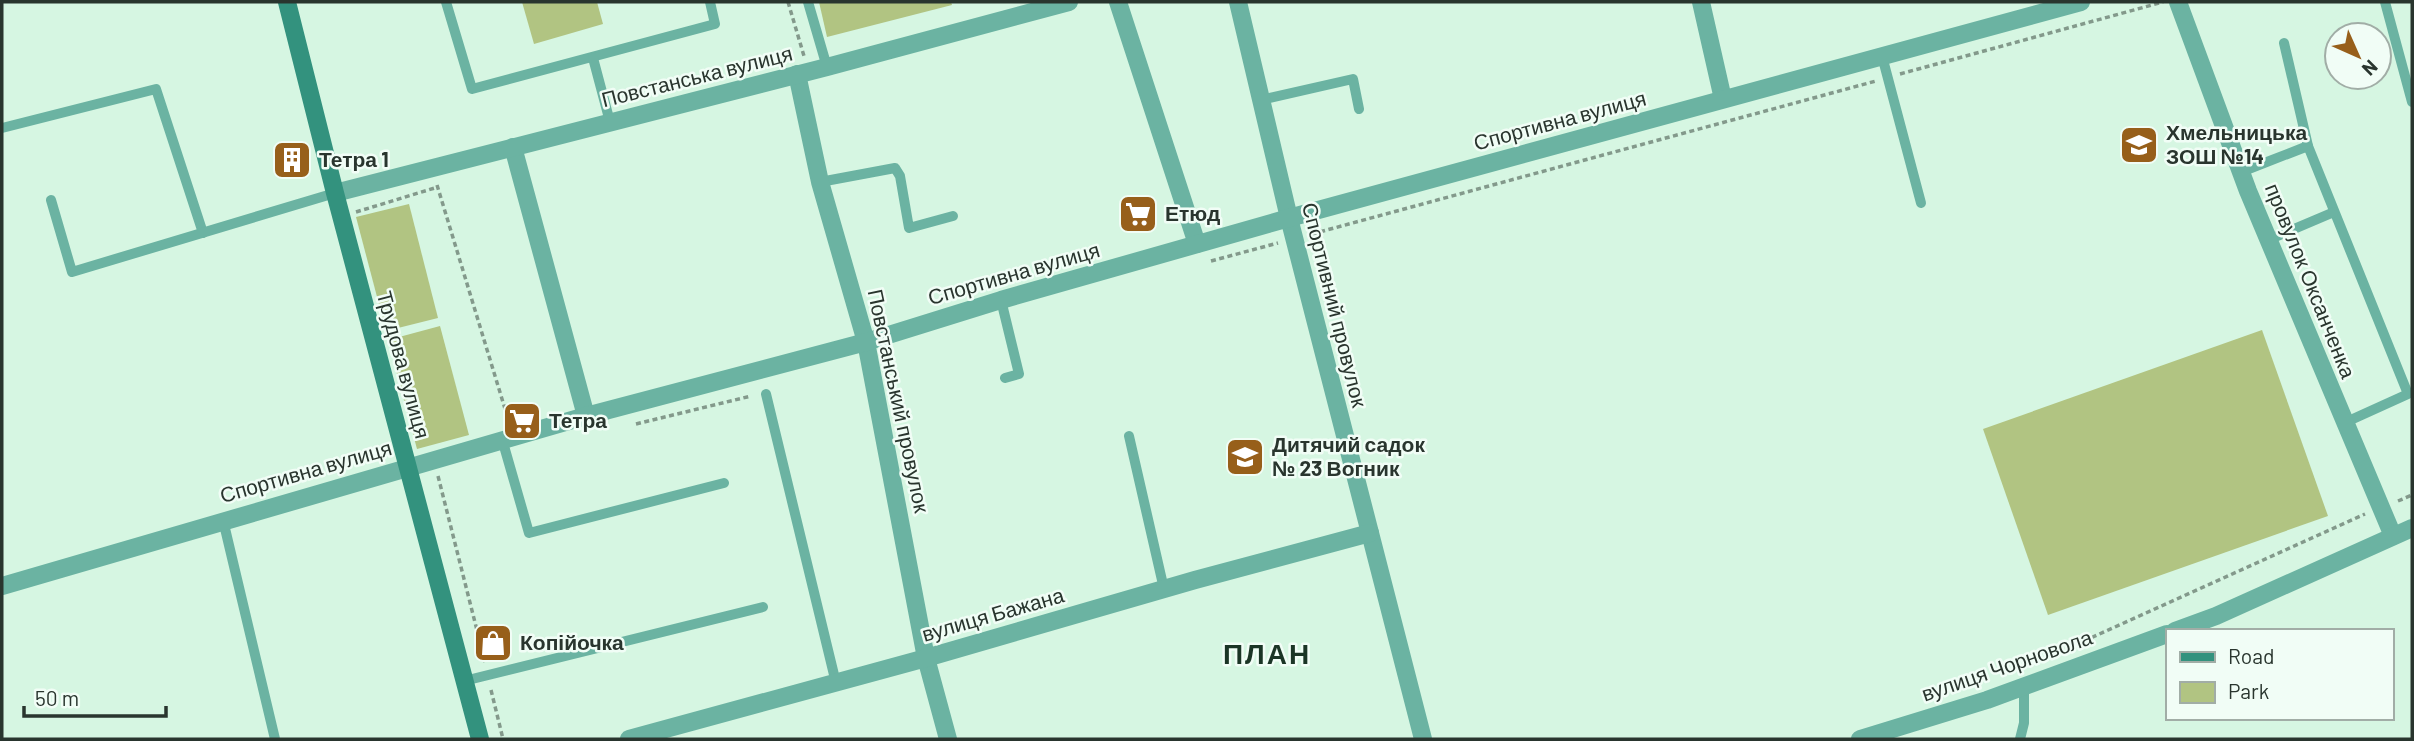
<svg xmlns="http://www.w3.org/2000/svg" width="2414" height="741" viewBox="0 0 2414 741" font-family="Barlow,sans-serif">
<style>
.green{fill:#b1c482}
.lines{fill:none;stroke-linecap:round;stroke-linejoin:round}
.path{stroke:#83998b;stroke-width:3.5;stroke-dasharray:5 3.5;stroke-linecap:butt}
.service{stroke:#6bb3a2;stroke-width:10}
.minor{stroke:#6bb3a2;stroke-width:18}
.tertiary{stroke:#6bb3a2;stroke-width:18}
.secondary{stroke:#33927e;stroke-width:18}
.labels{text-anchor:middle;stroke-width:5;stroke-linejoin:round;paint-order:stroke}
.street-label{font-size:21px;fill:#29352e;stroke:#f1fdf6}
.poi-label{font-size:21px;font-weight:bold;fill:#29352e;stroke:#f1fdf6;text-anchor:start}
.district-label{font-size:28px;font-weight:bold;letter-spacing:2px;fill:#1b3526;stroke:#f1fdf6}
</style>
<rect width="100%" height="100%" fill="#d6f6e2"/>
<g class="green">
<polygon points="522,2 597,2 603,24 534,44"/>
<polygon points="819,2 951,2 952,5 827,37"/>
<polygon points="409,204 438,318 386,331 356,217"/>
<polygon points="440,326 469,435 417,449 388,340"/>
<polygon points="2262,330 2328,516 2048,615 1983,429"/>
</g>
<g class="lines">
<g class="path">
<polyline points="788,2 804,56"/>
<polyline points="1900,74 2163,2"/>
<polyline points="437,185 509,422"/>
<polyline points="356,212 438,187"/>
<polyline points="1312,234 1876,81"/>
<polyline points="1211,261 1278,243"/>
<polyline points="636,424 751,396"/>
<polyline points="438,476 485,662"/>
<polyline points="2398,501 2412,495"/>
<polyline points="2084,641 2365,514"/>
<polyline points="491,690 503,739"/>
</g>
<g class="service">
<polyline points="446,2 472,89 715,24 710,2"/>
<polyline points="808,2 827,67"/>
<polyline points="2385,2 2412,102"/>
<polyline points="2284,43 2308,146"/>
<polyline points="1882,56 1921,203"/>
<polyline points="593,58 610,122"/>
<polyline points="1261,100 1353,79 1359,109"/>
<polyline points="2,128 156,89 203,233"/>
<polyline points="2241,172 2308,146 2408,394 2344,423"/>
<polyline points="820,182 895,168 900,176 909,228 953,216"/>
<polyline points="51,200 72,272 335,193"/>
<polyline points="2268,240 2334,212"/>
<polyline points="1001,300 1019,374 1005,378"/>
<polyline points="766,394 836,683"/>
<polyline points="1129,436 1164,589"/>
<polyline points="502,439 529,533 724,483"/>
<polyline points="223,520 275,739"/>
<polyline points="464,681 763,607"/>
<polyline points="2020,739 2024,723 2024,686"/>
</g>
<g class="minor">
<polyline points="1118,2 1197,244"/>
<polyline points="1238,2 1289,218 1423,739"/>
<polyline points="1701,2 1723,99"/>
<polyline points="2178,2 2248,191 2393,536"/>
<polyline points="797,74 820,182 866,342 926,658 948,739"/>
<polyline points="513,147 586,416"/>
<polyline points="335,193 827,67 1069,2"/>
<polyline points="2,586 586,416 866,342 1001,300 1289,218 2081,2"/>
<polyline points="629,739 926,658 1195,580 1370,533"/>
</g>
<g class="tertiary">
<polyline points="2175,631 2216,616 2412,528"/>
<polyline points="1860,739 1987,700 2167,634"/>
</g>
<polyline class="secondary" points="287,2 335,193 480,739"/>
</g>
<defs>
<symbol id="school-square" viewBox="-11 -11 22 22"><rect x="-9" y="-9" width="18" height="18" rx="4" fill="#975f1a" stroke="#f1fdf6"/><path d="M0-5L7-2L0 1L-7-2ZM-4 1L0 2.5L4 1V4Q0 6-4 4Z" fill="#fff"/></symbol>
<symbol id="building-square" viewBox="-11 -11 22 22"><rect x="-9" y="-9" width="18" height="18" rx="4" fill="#975f1a" stroke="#f1fdf6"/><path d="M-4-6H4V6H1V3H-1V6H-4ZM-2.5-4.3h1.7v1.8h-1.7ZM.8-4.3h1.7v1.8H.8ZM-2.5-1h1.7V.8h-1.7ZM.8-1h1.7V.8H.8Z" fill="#fff"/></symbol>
<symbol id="supermarket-square" viewBox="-11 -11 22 22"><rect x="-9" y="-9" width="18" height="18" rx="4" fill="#975f1a" stroke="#f1fdf6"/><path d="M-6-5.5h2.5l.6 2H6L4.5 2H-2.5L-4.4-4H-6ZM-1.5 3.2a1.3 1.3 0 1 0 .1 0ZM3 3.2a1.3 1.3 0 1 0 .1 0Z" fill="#fff"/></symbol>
<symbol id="shop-square" viewBox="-11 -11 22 22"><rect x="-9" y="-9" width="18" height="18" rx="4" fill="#975f1a" stroke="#f1fdf6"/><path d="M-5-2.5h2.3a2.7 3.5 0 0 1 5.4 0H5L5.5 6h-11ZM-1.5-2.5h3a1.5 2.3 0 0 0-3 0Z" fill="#fff"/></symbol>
</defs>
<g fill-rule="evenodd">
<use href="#school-square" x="2117" y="123" width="44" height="44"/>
<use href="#building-square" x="270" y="138" width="44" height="44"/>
<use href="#supermarket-square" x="1116" y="192" width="44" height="44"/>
<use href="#supermarket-square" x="500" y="399" width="44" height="44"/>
<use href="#school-square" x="1223" y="435" width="44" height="44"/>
<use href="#shop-square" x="471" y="621" width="44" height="44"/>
</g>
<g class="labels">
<g class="street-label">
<text transform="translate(697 77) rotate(-14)" y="7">Повстанська вулиця</text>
<text transform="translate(1560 121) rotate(-15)" y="7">Спортивна вулиця</text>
<text transform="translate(1014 274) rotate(-16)" y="7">Спортивна вулиця</text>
<text transform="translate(2310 281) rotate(68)" y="7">провулок Оксанченка</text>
<text transform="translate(1334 305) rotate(76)" y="7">Спортивний провулок</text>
<text transform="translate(403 365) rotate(75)" y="7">Трудова вулиця</text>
<text transform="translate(898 401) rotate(78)" y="7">Повстанський провулок</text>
<text transform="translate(306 472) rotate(-16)" y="7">Спортивна вулиця</text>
<text transform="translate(993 615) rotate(-16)" y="7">вулиця Бажана</text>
<text transform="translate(2007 666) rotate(-19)" y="7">вулиця Чорновола</text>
</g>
<g class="poi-label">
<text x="2166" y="140">Хмельницька<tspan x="2166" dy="24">ЗОШ №14</tspan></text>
<text x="319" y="167">Тетра 1</text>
<text x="1165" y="221">Етюд</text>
<text x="549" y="428">Тетра</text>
<text x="1272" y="452">Дитячий садок<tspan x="1272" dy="24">№ 23 Вогник</tspan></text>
<text x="520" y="650">Копійочка</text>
</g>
<g class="district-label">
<text x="1267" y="664">ПЛАН</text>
</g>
</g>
<rect width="2414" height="741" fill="none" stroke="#29352e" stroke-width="7"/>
<rect x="2166" y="629" width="228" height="91" fill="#f1fdf6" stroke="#a1ada6" stroke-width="2"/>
<rect x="2180" y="652" width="35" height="10" fill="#33927e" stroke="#a1ada6" stroke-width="2"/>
<text x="2228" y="664" font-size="21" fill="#29352e">Road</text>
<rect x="2180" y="682" width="35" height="21" fill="#b1c482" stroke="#a1ada6" stroke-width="2"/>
<text x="2228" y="699" font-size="21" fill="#29352e">Park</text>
<g transform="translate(2358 56) rotate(135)"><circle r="33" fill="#f1fdf6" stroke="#a1ada6" stroke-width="2"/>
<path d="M0-5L12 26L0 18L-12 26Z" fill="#975f1a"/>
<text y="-10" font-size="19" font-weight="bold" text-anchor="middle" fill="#29352e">N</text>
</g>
<path d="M24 706v10h142v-10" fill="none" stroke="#29352e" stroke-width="3.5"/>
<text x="35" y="706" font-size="21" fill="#29352e" stroke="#f1fdf6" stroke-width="5" paint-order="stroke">50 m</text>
</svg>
